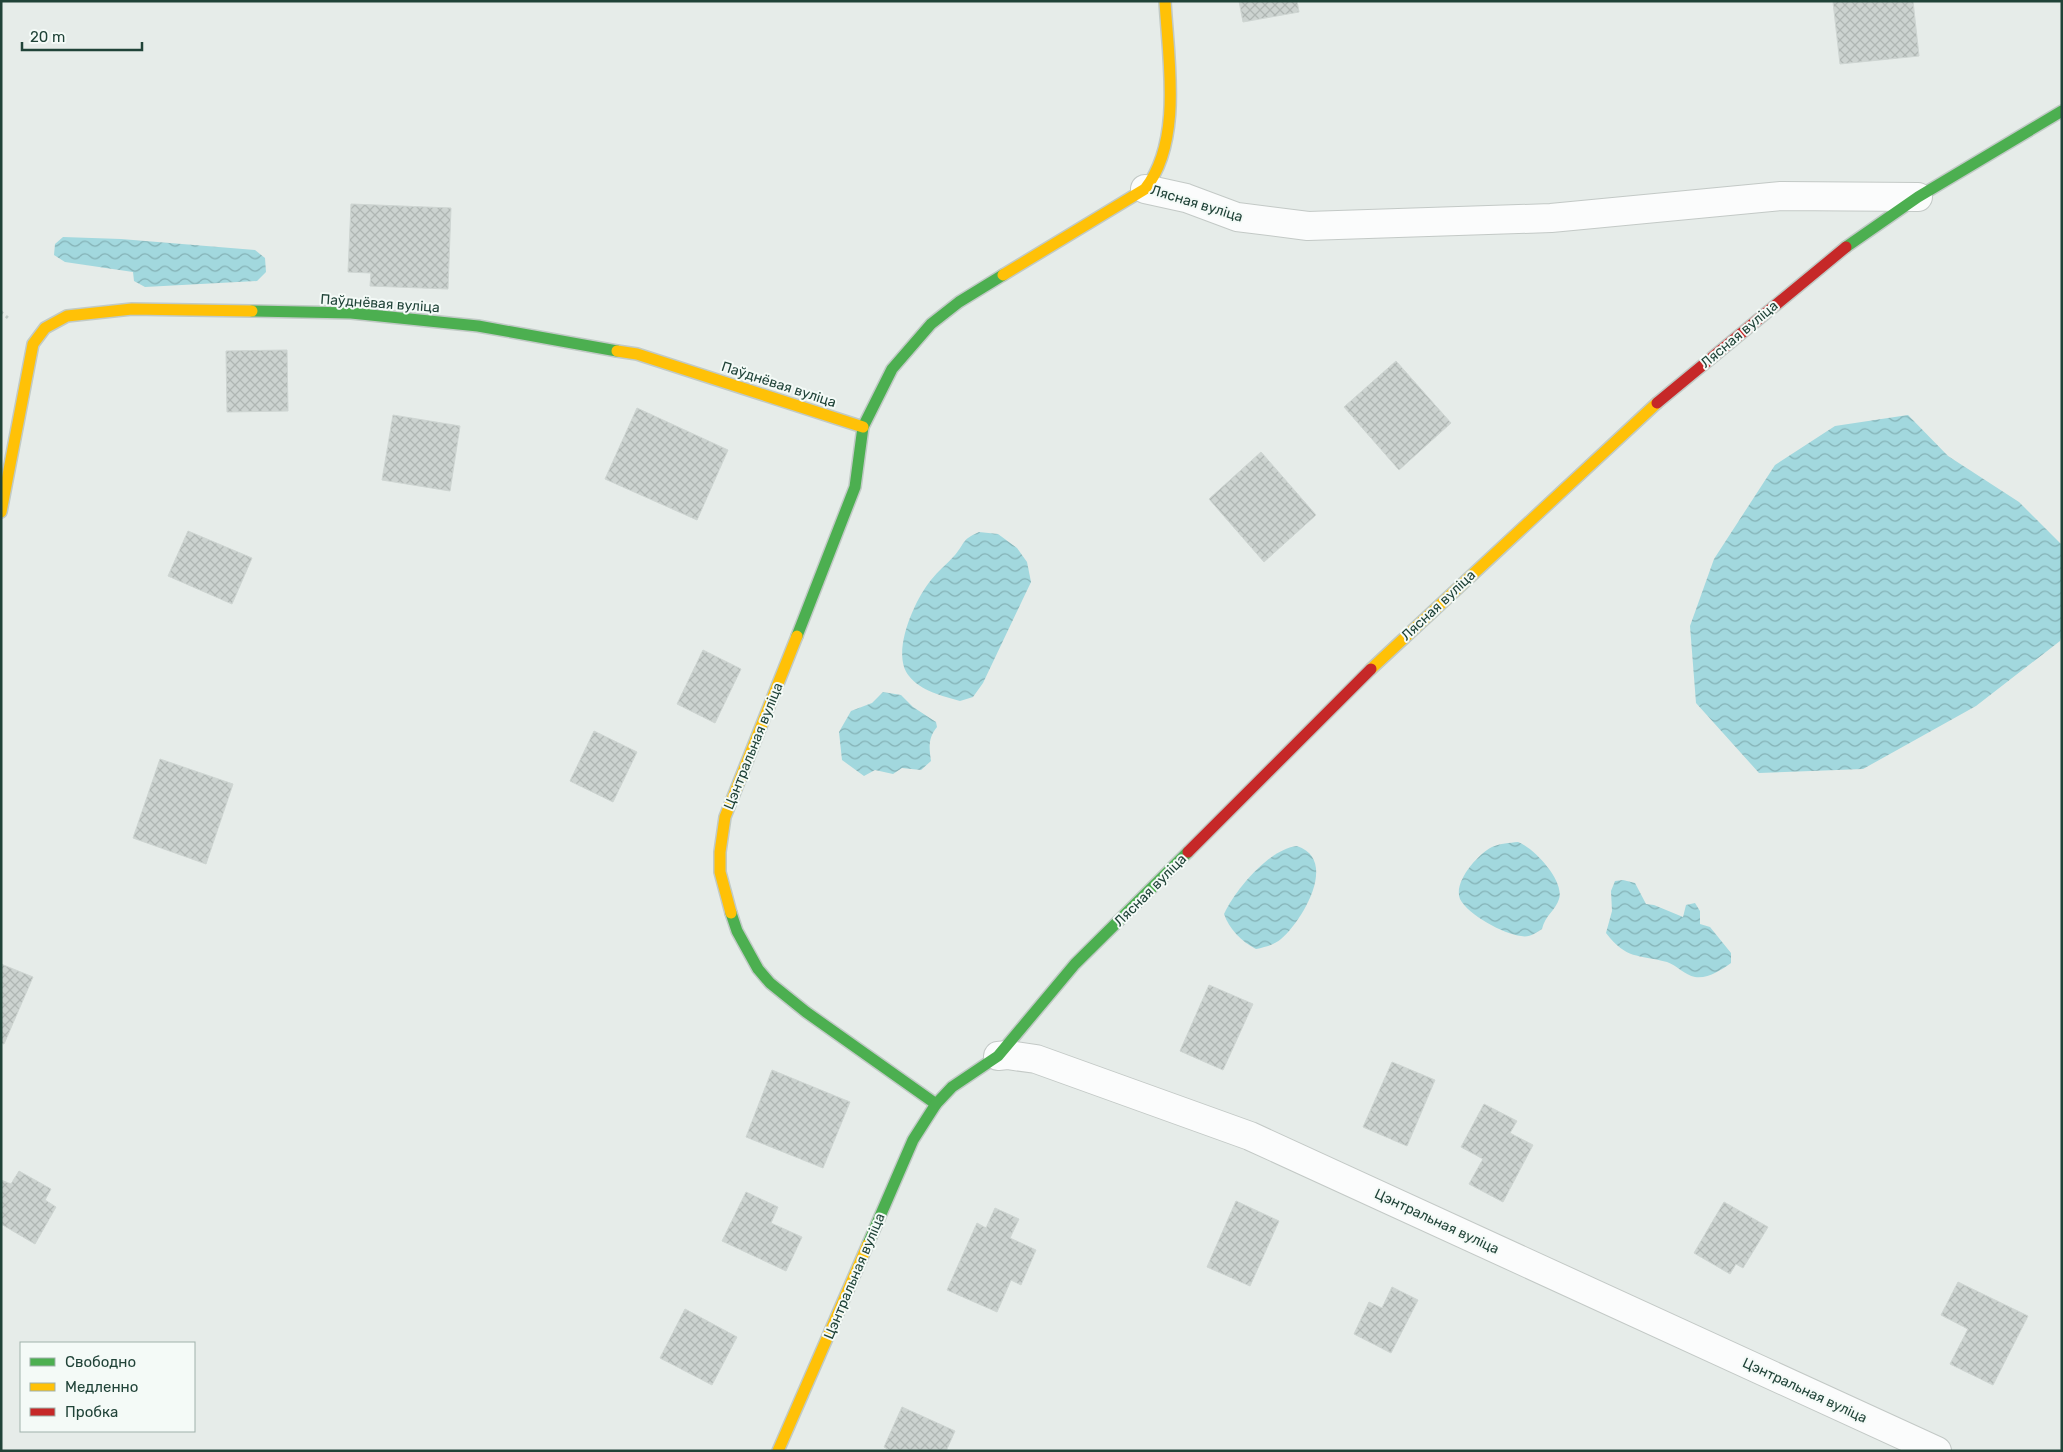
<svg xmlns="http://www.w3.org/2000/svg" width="2063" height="1452" viewBox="0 0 2063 1452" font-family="Rubik,sans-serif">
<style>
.water{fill:url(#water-waves)}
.building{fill:url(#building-cross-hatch);stroke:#ced5d2}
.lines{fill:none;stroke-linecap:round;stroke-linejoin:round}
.street-casing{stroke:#c3c9c6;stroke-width:30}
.fast-casing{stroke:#c1cac6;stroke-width:14}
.slow-casing{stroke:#c1cac6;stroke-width:14}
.jam-casing{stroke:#c1cac6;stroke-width:14}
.path{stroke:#c1ccc8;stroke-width:3;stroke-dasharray:2.5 4;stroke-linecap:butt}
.street{stroke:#fbfcfc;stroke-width:28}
.fast{stroke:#4caf50;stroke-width:11}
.slow{stroke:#ffc107;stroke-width:11}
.jam{stroke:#c62828;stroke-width:11}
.labels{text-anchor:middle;stroke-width:4;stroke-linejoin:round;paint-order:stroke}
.street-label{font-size:14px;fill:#204338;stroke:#f4faf7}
</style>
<defs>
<pattern id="water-waves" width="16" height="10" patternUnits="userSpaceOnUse" patternTransform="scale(1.25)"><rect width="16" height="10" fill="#a2d8de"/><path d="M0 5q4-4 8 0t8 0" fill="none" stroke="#84b1b5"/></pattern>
<pattern id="building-cross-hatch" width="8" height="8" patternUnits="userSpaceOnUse" patternTransform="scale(1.25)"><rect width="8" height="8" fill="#ccd3d0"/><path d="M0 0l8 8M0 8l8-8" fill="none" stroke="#afb6b3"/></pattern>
</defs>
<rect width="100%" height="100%" fill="#e6ece9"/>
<g class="water">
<polygon points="63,237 121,239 255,250 265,258 266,272 257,281 145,287 134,281 133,272 65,262 54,255 55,244"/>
<polygon points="1908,415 1948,456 2019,502 2062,545 2062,634 2060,641 1976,706 1863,769 1759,773 1696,703 1690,626 1714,559 1775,465 1835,426"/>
<path d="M 979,532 L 998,534 L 1017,548 L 1027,562 L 1031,582 L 983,683 L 973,697 L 960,701 C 942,696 921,691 909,676 C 890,654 915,599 931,580 C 938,571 947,564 955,555 C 966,542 961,540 979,532 Z"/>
<path d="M 883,692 L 901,695 L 913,707 L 936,722 L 937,727 C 928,738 929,747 931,761 L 921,770 L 902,768 L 893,774 L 875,770 L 864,776 L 842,760 L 839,732 L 851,711 L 872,703 Z"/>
<path d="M 1518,842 C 1534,848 1565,881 1559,899 C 1556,910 1545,915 1542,929 C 1536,933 1529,938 1521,936 C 1504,934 1468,915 1460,899 C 1453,882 1478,854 1492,847 C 1501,843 1509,843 1518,842 Z"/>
<path d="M 1297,846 C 1339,860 1302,921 1281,939 C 1274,945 1265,947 1256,949 C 1242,942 1229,929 1224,914 C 1235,890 1269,849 1297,846 Z"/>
<path d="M 1623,880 L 1635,883 L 1646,904 L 1654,905 L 1683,917 L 1686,905 L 1695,903 L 1700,911 L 1700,924 L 1710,927 L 1731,953 L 1731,963 C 1721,970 1708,979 1695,977 C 1685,975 1676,965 1667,962 C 1637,954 1627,960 1606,933 L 1612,911 L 1611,891 L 1615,881 Z"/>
</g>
<g class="building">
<polygon points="1239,1 1297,1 1299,12 1243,22"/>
<polygon points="1842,1 1913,1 1919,56 1840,64 1833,2"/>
<polygon points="351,204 451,208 448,289 370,286 371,273 348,272"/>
<polygon points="287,350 288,411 227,412 226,351"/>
<polygon points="1396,361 1451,423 1399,470 1344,407"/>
<polygon points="637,408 728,450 697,520 605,479"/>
<polygon points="393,415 460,426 450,491 382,480"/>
<polygon points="1261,452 1316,515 1264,562 1209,499"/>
<polygon points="188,531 252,558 232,604 168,576"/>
<polygon points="703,650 741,669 715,723 677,704"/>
<polygon points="594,731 637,752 613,802 570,781"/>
<polygon points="160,759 233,784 206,864 133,838"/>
<polygon points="1,964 33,977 4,1044 1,1043"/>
<polygon points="1209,985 1253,1004 1223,1070 1180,1051"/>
<polygon points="1392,1062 1435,1080 1407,1146 1363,1127"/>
<polygon points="772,1070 850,1102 823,1168 746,1137"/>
<polygon points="1484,1104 1517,1121 1510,1133 1533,1145 1503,1202 1469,1184 1483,1159 1461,1147"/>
<polygon points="19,1171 51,1189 45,1200 56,1207 35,1244 1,1224 1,1180 11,1184"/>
<polygon points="746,1192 778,1207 771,1223 802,1237 786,1271 722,1241"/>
<polygon points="1236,1201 1279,1221 1250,1286 1207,1267"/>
<polygon points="1724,1202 1768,1227 1743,1268 1736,1264 1730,1274 1694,1253"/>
<polygon points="995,1208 1019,1219 1010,1238 1036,1250 1021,1285 1011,1280 997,1312 947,1290 977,1223 986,1228"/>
<polygon points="1958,1282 2028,1316 1993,1385 1950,1364 1968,1329 1941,1315"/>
<polygon points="1392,1287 1418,1300 1391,1353 1354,1334 1369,1302 1382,1308"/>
<polygon points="685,1309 737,1337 712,1385 660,1358"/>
<polygon points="902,1407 955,1431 946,1451 891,1451 884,1447"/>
</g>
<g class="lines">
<defs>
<g id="street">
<polyline points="1145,189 1186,198 1237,217 1308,226 1551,218 1781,196 1918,197"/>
<polyline points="998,1056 1007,1055 1036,1059 1250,1136 1937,1451"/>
</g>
<g id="fast">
<polyline points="1846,247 1918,197 2062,111"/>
<polyline points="252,311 351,313 478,326 617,351"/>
<polyline points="797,636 855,487 863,427 892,369 931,324 959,302 1003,275"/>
<polyline points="731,913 737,931 758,969 770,983 806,1012 936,1104"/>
<polyline points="868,1244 913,1140 936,1104 952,1087 998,1056 1075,964 1188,852"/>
</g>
<g id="slow">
<path d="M 1003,275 L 1145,189 C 1183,141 1168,58 1165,1"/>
<polyline points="617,351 637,354 863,427"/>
<polyline points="1,512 33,344 45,328 67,316 132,309 252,311"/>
<polyline points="1371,669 1657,403"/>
<polyline points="731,913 720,872 720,852 725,817 797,636"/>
<polyline points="778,1451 868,1244"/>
</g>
<g id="jam">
<polyline points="1657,403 1846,247"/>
<polyline points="1188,852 1371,669"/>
</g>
</defs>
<use href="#street" class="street-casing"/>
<use href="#fast" class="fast-casing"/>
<use href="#slow" class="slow-casing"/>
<use href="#jam" class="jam-casing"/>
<polyline class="path" points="1,312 8,318"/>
<use href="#street" class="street"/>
<use href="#fast" class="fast"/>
<use href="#slow" class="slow"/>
<use href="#jam" class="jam"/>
</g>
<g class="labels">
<g class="street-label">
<text transform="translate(1197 203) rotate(17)" y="5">Лясная вуліца</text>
<text transform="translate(380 303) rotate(4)" y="5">Паўднёвая вуліца</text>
<text transform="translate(1739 334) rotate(-40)" y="5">Лясная вуліца</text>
<text transform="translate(779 384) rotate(18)" y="5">Паўднёвая вуліца</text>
<text transform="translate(1438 605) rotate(-43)" y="5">Лясная вуліца</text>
<text transform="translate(753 746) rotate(-68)" y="5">Цэнтральная вуліца</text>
<text transform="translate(1150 890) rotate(-45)" y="5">Лясная вуліца</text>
<text transform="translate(1437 1221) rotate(25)" y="5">Цэнтральная вуліца</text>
<text transform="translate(854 1276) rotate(-67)" y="5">Цэнтральная вуліца</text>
<text transform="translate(1805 1390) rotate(25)" y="5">Цэнтральная вуліца</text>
</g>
</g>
<rect width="2063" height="1452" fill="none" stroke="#204338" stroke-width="5"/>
<rect x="20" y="1342" width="175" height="90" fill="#f4faf7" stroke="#9fb1ab"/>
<rect x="30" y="1358" width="25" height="8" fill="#4caf50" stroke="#9fb1ab"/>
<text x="65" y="1367" font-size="15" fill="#204338">Свободно</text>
<rect x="30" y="1383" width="25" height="8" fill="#ffc107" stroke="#9fb1ab"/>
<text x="65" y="1392" font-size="15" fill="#204338">Медленно</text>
<rect x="30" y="1408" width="25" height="8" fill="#c62828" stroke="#9fb1ab"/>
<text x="65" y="1417" font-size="15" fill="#204338">Пробка</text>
<path d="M22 42v8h120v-8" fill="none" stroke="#204338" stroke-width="2.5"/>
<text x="30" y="42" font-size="15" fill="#204338" stroke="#f4faf7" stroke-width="4" paint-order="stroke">20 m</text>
</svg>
